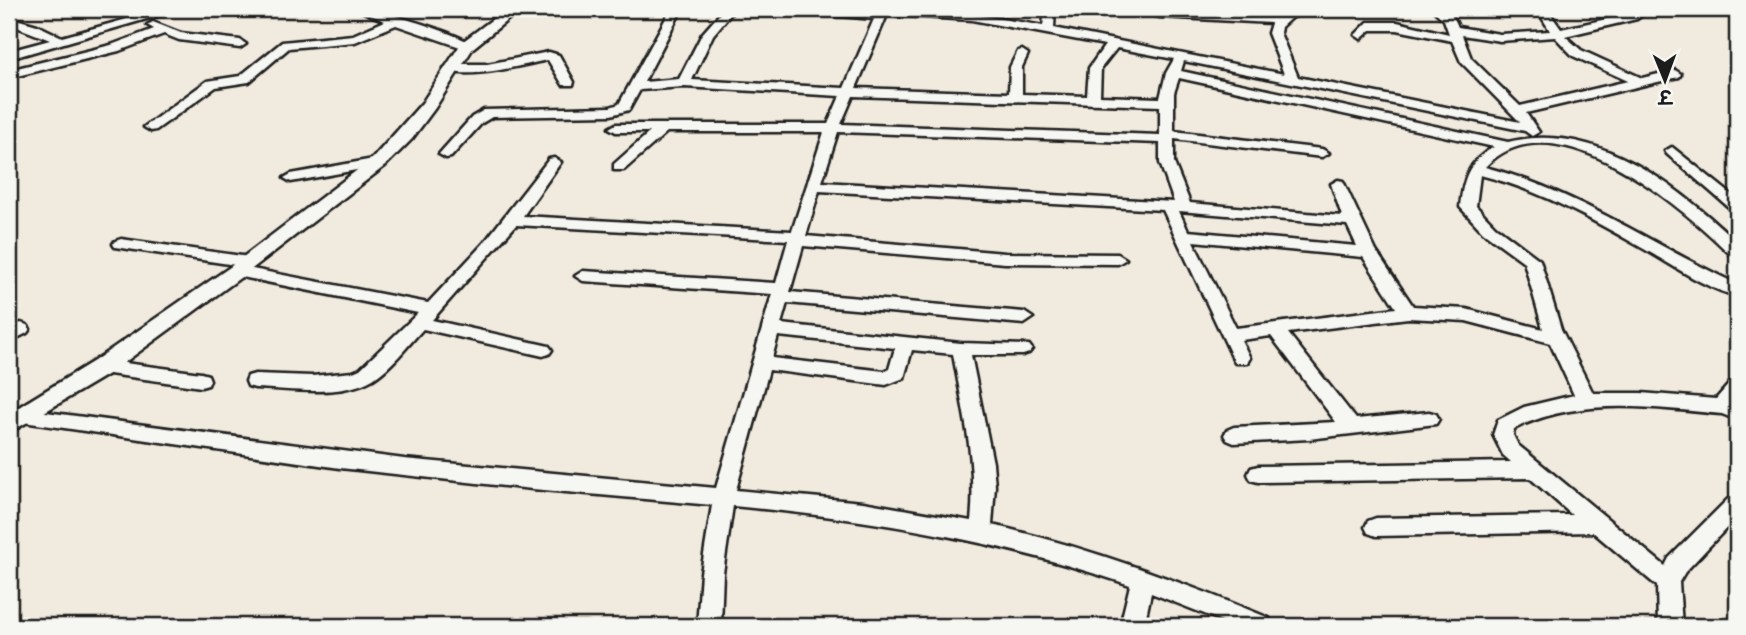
<svg xmlns="http://www.w3.org/2000/svg" width="1746" height="635" viewBox="0 0 1746 635" font-family="'Playpen Sans','Playpen Sans Deva',sans-serif">
<style>
.lines{fill:none;stroke-linecap:round;stroke-linejoin:round}
.minor-casing{stroke:#1c1c1c;stroke-width:5}
.tertiary-casing{stroke:#1c1c1c;stroke-width:5}
.minor{fill:#f6f6f2;fill-rule:evenodd}
.tertiary{fill:#f6f6f2;fill-rule:evenodd}
</style>
<rect width="100%" height="100%" fill="#f1eade"/>
<filter id="ink" filterUnits="userSpaceOnUse"><feTurbulence type="fractalNoise" baseFrequency=".0143" numOctaves="2"/><feDisplacementMap in="SourceGraphic" scale="14" xChannelSelector="R" yChannelSelector="G"/><feConvolveMatrix kernelMatrix="1 2 1 2 8 2 1 2 1" color-interpolation-filters="sRGB"/></filter>
<g filter="url(#ink)">
<g class="lines">
<defs>
<g id="minor">
<polygon points="163,9 181,9 9,59 9,51 50,40 9,24 9,17 37,25 62,37"/>
<path d="M 356,9 C 376,8 458,33 473,45 L 463,48 L 396,25 L 355,42 L 289,48 L 249,82 L 216,87 L 156,130 L 151,131 L 144,127 L 207,81 L 240,76 L 282,42 L 353,35 L 385,21 Z"/>
<path d="M 671,9 L 682,9 L 644,82 L 679,79 L 702,34 L 724,9 L 735,9 L 713,35 L 692,80 L 844,88 L 874,19 L 791,12 L 786,9 L 877,12 L 879,9 C 934,9 988,16 1043,26 L 1045,9 L 1055,9 L 1054,28 L 1284,74 L 1268,33 L 1271,23 L 1160,17 L 1128,9 L 1277,16 L 1297,9 L 1316,9 L 1291,18 L 1281,27 L 1280,33 L 1298,77 L 1520,122 L 1461,62 L 1452,41 L 1397,30 L 1371,30 L 1361,39 L 1355,35 L 1368,22 L 1397,22 L 1449,34 L 1444,20 L 1432,9 C 1447,9 1453,13 1458,27 L 1500,34 L 1550,31 L 1537,9 L 1547,9 L 1561,29 L 1629,14 L 1628,9 L 1639,9 L 1644,14 L 1637,19 L 1565,36 L 1581,50 L 1642,78 L 1675,70 L 1681,74 L 1679,77 L 1526,113 L 1539,132 L 1532,136 L 1525,131 L 1184,61 L 1181,71 L 1508,142 C 1595,120 1678,186 1737,242 L 1737,256 L 1731,255 C 1682,207 1553,95 1485,167 C 1576,190 1652,245 1737,284 L 1737,296 C 1707,289 1677,268 1651,253 C 1596,222 1542,190 1480,175 L 1476,206 L 1495,226 L 1540,260 L 1561,329 L 1593,393 L 1641,393 L 1716,399 L 1730,383 L 1737,381 L 1737,400 L 1735,403 L 1737,404 L 1737,420 L 1722,414 C 1651,408 1580,396 1514,429 L 1513,435 L 1518,445 L 1665,566 L 1669,558 L 1730,497 L 1737,494 L 1737,517 L 1685,572 L 1679,582 L 1682,626 L 1658,626 L 1657,586 L 1593,532 L 1376,536 L 1368,533 L 1365,527 L 1368,521 L 1376,518 L 1572,515 L 1530,478 L 1258,482 L 1251,480 L 1248,474 L 1251,468 L 1258,466 L 1511,462 L 1503,455 L 1493,435 L 1498,420 L 1524,407 L 1574,395 L 1550,343 L 1466,321 L 1408,318 L 1288,333 L 1356,419 L 1429,412 L 1436,414 L 1439,419 L 1436,424 L 1309,439 L 1234,443 L 1227,440 L 1224,435 L 1227,430 L 1234,427 L 1336,422 L 1271,336 L 1241,340 L 1250,358 L 1247,363 L 1235,363 L 1163,210 L 819,191 L 806,236 L 1005,253 L 1118,254 L 1126,259 L 1118,264 L 1005,263 L 803,246 L 790,292 L 1024,312 L 1033,318 L 1024,324 L 787,303 L 781,324 L 961,343 L 1029,345 L 1032,349 L 1029,353 L 1023,355 L 971,355 L 993,463 L 995,486 L 992,525 C 1087,547 1179,581 1269,618 L 1273,626 L 1235,626 L 1151,593 L 1144,626 L 1120,626 L 1130,585 C 997,540 873,519 733,506 L 723,573 L 721,626 L 697,626 L 701,573 L 712,505 L 532,489 L 340,468 L 16,421 L 13,416 L 16,411 L 23,409 L 404,459 L 716,488 L 772,294 L 583,281 L 575,276 L 583,271 L 776,283 L 788,240 L 516,225 L 432,320 L 549,346 L 552,350 L 549,354 L 543,356 L 423,329 C 408,345 391,368 373,379 C 341,398 290,389 255,388 L 248,386 L 246,381 L 248,376 L 255,374 L 312,376 L 353,372 L 360,369 L 418,313 L 237,276 L 229,271 L 237,266 L 428,303 L 483,244 L 549,159 L 554,158 L 561,162 L 523,216 L 792,231 L 824,132 L 667,132 L 624,170 L 614,170 L 614,164 L 650,132 L 616,132 L 609,128 L 616,124 L 828,124 L 840,96 L 684,87 L 640,90 L 629,110 L 611,115 L 492,117 L 482,123 L 451,157 L 446,158 L 439,154 L 472,117 L 484,110 L 610,107 L 619,104 ZM 887,15 L 972,20 L 1105,45 L 1089,68 L 1087,96 L 1022,94 L 1022,67 L 1028,54 L 1022,50 L 1018,51 L 1010,67 L 1009,93 L 856,88 ZM 1462,35 L 1500,41 L 1555,37 L 1573,56 L 1628,81 L 1520,106 L 1471,58 ZM 1117,48 L 1174,59 L 1166,73 L 1160,98 L 1100,96 L 1101,68 ZM 1179,78 L 1494,147 C 1468,161 1463,179 1460,207 L 1483,232 L 1524,262 L 1543,329 L 1466,309 L 1413,306 L 1376,251 L 1343,181 L 1338,180 L 1331,184 L 1342,216 L 1190,203 L 1174,163 L 1174,139 L 1322,157 L 1329,153 L 1322,149 L 1174,131 L 1174,93 ZM 853,96 L 1160,106 L 1160,135 L 841,124 ZM 838,132 L 1160,143 L 1160,163 L 1174,202 L 822,182 ZM 1179,211 L 1347,225 L 1357,246 L 1188,231 ZM 1193,241 L 1363,257 L 1396,308 L 1236,328 ZM 778,336 L 895,348 L 889,369 L 884,371 L 772,358 ZM 912,350 L 953,354 C 963,411 977,463 971,521 L 863,502 L 736,490 L 769,370 L 886,385 L 904,378 Z"/>
<polygon points="153,22 181,33 240,40 246,44 240,48 179,40 164,34 119,51 9,78 9,70 111,45 154,29 147,25"/>
<path d="M 549,52 L 559,55 L 574,82 L 573,85 L 563,85 L 548,60 C 526,64 462,82 444,68 L 450,64 L 487,64 Z"/>
<polygon points="1672,147 1737,199 1737,212 1732,210 1667,154 1665,151"/>
<polygon points="379,158 384,159 384,165 291,182 284,178 291,174"/>
<polygon points="121,239 249,257 257,262 249,267 115,247 113,244 115,241"/>
<polygon points="21,323 27,325 30,329 27,333 9,342 9,328"/>
<polygon points="102,360 201,373 208,375 210,380 208,385 201,387 95,372 93,367 95,362"/>
</g>
<polygon id="tertiary" points="506,9 521,9 473,48 435,108 412,139 385,166 244,275 110,373 9,433 9,413 94,361 230,267 373,158 422,103 462,42"/>
</defs>
<use href="#minor" class="minor-casing"/>
<use href="#tertiary" class="tertiary-casing"/>
<use href="#minor" class="minor"/>
<use href="#tertiary" class="tertiary"/>
</g>
</g>
<rect width="1746" height="635" fill="none" stroke="#f6f6f2" stroke-width="35"/>
<rect x="18" y="18" width="1711" height="600" fill="none" stroke="#1c1c1c" stroke-width="2.5" filter="url(#ink)"/>
<g transform="translate(1665 80) rotate(179)" stroke="#f6f6f2" stroke-width="5" paint-order="stroke">
<path d="M0-5L12 26L0 18L-12 26Z" fill="#1c1c1c"/>
<text y="-10" font-size="19" font-weight="bold" text-anchor="middle" fill="#1c1c1c">उ</text>
</g>
</svg>
